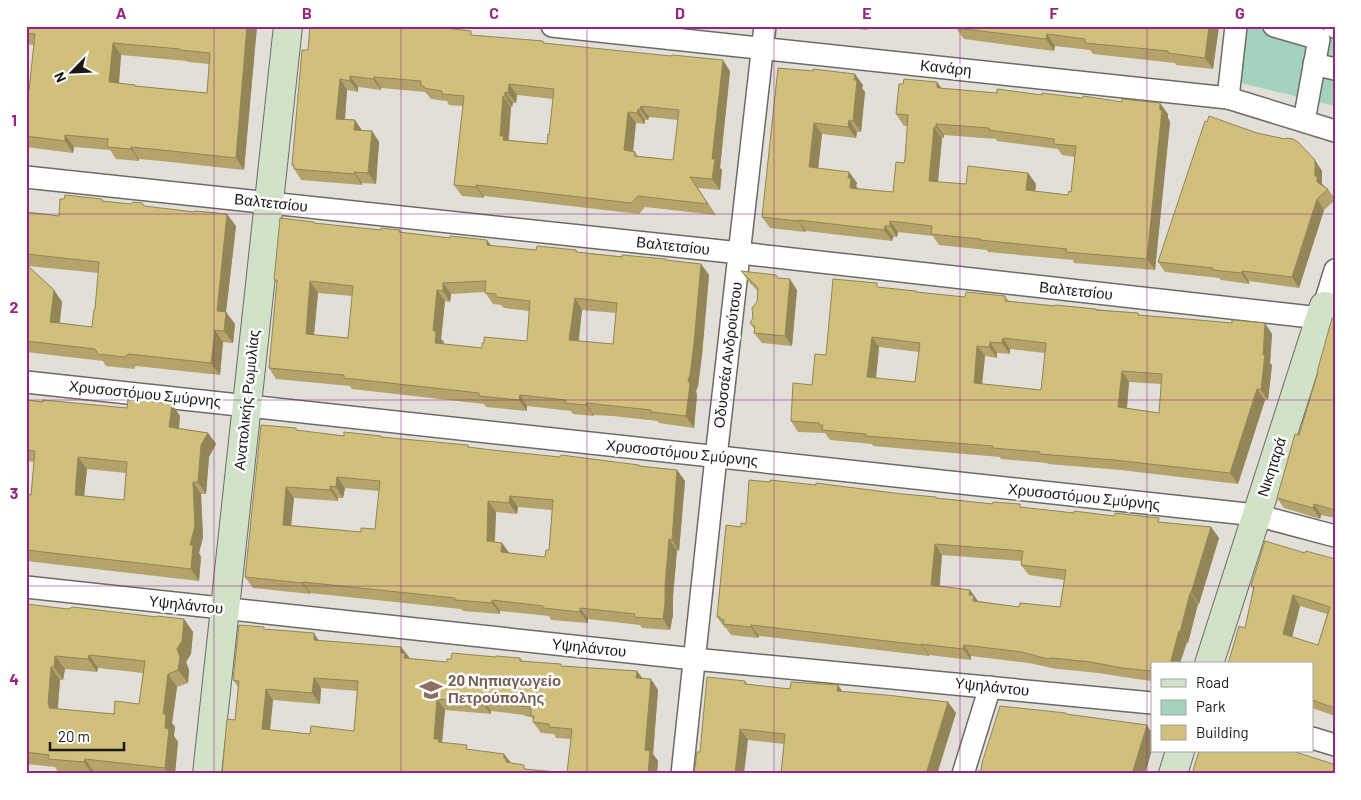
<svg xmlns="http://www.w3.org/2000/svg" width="1361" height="800" viewBox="0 0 1361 800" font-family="Barlow,sans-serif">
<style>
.green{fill:#a3d3bc}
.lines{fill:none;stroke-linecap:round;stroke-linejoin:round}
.street-casing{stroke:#6d6b65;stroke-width:24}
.secondary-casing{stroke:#6d6b65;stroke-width:30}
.street{stroke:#fff;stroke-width:21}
.secondary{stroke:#d0e3c8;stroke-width:28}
.wall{fill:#b4a46b;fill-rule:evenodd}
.shaded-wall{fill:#928657}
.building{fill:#d1bf7c;stroke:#928657;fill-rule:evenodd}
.grid{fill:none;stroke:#982481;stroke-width:1;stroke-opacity:0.55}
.labels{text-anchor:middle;stroke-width:5;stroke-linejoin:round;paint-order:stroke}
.street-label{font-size:15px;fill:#1a1916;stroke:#fff}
.education-label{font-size:15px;font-weight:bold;fill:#785e54;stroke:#fff;text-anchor:start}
.neatline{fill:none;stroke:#982481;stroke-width:2}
.grid-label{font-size:16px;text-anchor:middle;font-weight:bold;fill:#982481}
</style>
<rect width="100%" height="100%" fill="#e1dfd8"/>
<polygon class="green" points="1244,26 1335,26 1335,106 1237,82"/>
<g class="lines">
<defs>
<g id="street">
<polyline points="552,26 1228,98 1335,131"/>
<polyline points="1274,26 1319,39 1304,121"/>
<polyline points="1334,26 1335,27"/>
<polyline points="1314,64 1335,69"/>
<polyline points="1228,98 1236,26"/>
<polyline points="26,177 740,253 1320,318"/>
<polyline points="1324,306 1335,270"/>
<polyline points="26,382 1256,515 1335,536"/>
<polyline points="26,587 694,659 1152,703"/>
<polyline points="1312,738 1335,745"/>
<polyline points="682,774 716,457 765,26"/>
<polyline points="963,774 990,687"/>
</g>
<g id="secondary">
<polyline points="1209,664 1320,318 1324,306 1335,308"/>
<polyline points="207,774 288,26"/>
<polyline points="1173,774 1180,751"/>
</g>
</defs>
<use href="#street" class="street-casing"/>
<use href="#secondary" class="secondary-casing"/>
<use href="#street" class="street"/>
<use href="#secondary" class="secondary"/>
</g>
<g class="wall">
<path d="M 26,26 L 257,26 L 244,170 L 161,161 L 139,159 L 139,161 L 116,159 L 110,150 L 74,147 L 73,153 L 26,147 L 26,90 L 29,90 L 34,45 L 26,44 ZM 121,55 L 187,61 L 188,62 L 209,64 L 207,93 L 136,86 L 135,85 L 119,83 Z"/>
<polygon points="829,26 868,26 867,30"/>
<polygon points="1219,26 1213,69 1176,65 1175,63 1093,54 1090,50 1055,46 1054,51 964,39 956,28"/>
<path d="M 475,36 L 544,43 L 730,71 L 720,168 L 722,170 L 720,190 L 698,188 L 716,215 L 645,207 L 639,214 L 484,196 L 484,198 L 462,196 L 454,185 L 463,106 L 449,105 L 447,101 L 431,99 L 425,92 L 381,88 L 381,90 L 358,87 L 358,92 L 347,90 L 345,119 L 355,120 L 362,130 L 372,131 L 379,142 L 376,184 L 362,183 L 362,185 L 301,180 L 292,165 L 308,50 ZM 517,95 L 553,99 L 549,135 L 547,144 L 509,140 L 511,107 L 512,107 L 513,103 L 516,103 ZM 649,117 L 678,120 L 673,160 L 638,156 L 635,152 L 633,151 L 636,123 L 645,124 L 645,120 L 648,120 Z"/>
<path d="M 778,68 L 863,85 L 862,88 L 865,92 L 861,132 L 857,132 L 856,138 L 822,134 L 818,168 L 849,172 L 857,183 L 856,186 L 858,189 L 893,192 L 905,159 L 908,126 L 904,126 L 896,114 L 942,89 L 1168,114 L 1168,118 L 1170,122 L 1155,270 L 1074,263 L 1073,260 L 988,252 L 987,250 L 939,245 L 933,236 L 898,232 L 897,237 L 893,237 L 892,241 L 806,231 L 805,232 L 770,228 L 762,217 ZM 944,135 L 996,139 L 997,141 L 1058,149 L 1062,155 L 1075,157 L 1071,192 L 1068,195 L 1035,191 L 1036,184 L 1028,173 L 966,184 L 938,182 L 942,138 L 944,138 Z"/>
<polygon points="1257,133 1285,139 1322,171 1322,184 1325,187 1328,189 1335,199 1335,200 1324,210 1299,288 1249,281 1249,284 1221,280 1219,278 1165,272 1158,262"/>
<path d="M 104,201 L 144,206 L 236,226 L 226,312 L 235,324 L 233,343 L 223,342 L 220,375 L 136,366 L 134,369 L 106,366 L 103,361 L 26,352 L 26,212 L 59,216 ZM 28,266 L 99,273 L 95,309 L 92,327 L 60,323 L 62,302 L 54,290 Z"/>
<path d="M 314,222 L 315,224 L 381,230 L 400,230 L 402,233 L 492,246 L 536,250 L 576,250 L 577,252 L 701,264 L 709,275 L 702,355 L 698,386 L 696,391 L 697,395 L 694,428 L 659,423 L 657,421 L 613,416 L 594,415 L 594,416 L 573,414 L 571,411 L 527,406 L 527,411 L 486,407 L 484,404 L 352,389 L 350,386 L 276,379 L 269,368 L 277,283 L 274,280 ZM 485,292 L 493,304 L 501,305 L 504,308 L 529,311 L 527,341 L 482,348 L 444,344 L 444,342 L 441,339 L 445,301 L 450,302 L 451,294 ZM 318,293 L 352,296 L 348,338 L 314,335 ZM 582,310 L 616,313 L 613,344 L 579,341 Z"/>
<polygon points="741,271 778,278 797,290 792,346 762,343 754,333 755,330 750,323 753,318 757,302 758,291 749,282"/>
<path d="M 880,288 L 916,291 L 917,292 L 965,297 L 1005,296 L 1009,301 L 1138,313 L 1139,315 L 1272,334 L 1270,363 L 1272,365 L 1268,400 L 1265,400 L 1238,484 L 1121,470 L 1048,464 L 1047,463 L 1001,459 L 1000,457 L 873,446 L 872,444 L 830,440 L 825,433 L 798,432 L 791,421 L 812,385 L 826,355 ZM 879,347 L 919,352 L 915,382 L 876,378 ZM 1010,349 L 1045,353 L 1041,390 L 982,384 L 985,356 L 997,358 L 997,353 L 1010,354 ZM 1129,382 L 1161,384 L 1159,413 L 1127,408 Z"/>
<polygon points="1335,319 1335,518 1321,515 1320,519 1284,508 1277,498 1299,435 1318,373 1317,372"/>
<path d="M 26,400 L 127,408 L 172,404 L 180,416 L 179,428 L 208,433 L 216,444 L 209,457 L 206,494 L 201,494 L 203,537 L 199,553 L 201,557 L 199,581 L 26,561 L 26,494 L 31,495 L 34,462 L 26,461 ZM 87,469 L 126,473 L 124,500 L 84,496 Z"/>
<path d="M 298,431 L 344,436 L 382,437 L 468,445 L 469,448 L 639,465 L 640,466 L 677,470 L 685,481 L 679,551 L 677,550 L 673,596 L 673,615 L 670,630 L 642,628 L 640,625 L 588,619 L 588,623 L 551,620 L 549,616 L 500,611 L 500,614 L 463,611 L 461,609 L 310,593 L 310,594 L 253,588 L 245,577 ZM 345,488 L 379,491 L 375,529 L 361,532 L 291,525 L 294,498 L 338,501 L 338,498 L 343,498 ZM 518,507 L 552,510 L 549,550 L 545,557 L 509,553 L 502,543 L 495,542 L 496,512 L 517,514 Z"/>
<path d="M 902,494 L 936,497 L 937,498 L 1074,513 L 1211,527 L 1219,538 L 1199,604 L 1198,604 L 1188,643 L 1187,642 L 1152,664 L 1152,681 L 1130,678 L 1098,673 L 1059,669 L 1056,669 L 1029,663 L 971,656 L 971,660 L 929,655 L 929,656 L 759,636 L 758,638 L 731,635 L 726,628 L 725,628 L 717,617 L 741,527 L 746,524 ZM 942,555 L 1022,561 L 1021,565 L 1029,575 L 1064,580 L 1060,607 L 1019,607 L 978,601 L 970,590 L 939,586 Z"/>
<path d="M 1305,553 L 1335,559 L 1335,716 L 1312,708 L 1312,664 L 1245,628 L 1253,589 L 1251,586 ZM 1300,606 L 1327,614 L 1318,645 L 1292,637 Z"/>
<path d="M 26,604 L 68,609 L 157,617 L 184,619 L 193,632 L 191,654 L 186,662 L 189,670 L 188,683 L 177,687 L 172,723 L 175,727 L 174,736 L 178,742 L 175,774 L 106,774 L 94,772 L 94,774 L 79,774 L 58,772 L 55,767 L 27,764 ZM 98,668 L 143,673 L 139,704 L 114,714 L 58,709 L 60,680 L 63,680 L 65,669 L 97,672 Z"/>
<path d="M 265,629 L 319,640 L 401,647 L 409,657 L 409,659 L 447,662 L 496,657 L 520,658 L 523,661 L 562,666 L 637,671 L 643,679 L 651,679 L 658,690 L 653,754 L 658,761 L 657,774 L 222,774 L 235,720 L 238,687 L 233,680 ZM 321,688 L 357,691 L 354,731 L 310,734 L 270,730 L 273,700 L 320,704 ZM 445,710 L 491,714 L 491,711 L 524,715 L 525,716 L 531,717 L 534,720 L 533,722 L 541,733 L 554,734 L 556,738 L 571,739 L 567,773 L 527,769 L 470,750 L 442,742 Z"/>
<polygon points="745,681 747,684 790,689 838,685 842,691 948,702 956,713 937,774 781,774 784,744 748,740 700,752"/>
</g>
<g class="shaded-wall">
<polygon points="247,26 257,26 244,170 236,158"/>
<polygon points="1209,26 1219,26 1213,69 1205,58"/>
<polygon points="1047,34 1055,46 1054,51 1046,39"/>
<polygon points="113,43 121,55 118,94 109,82"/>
<polygon points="723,60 730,71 720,168 722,170 720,190 712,179 712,159"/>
<polygon points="855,74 863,85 862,88 865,92 861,132 853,121"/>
<polygon points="350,76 358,87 358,92 350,81"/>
<polygon points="374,77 381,88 381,90 373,79"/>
<polygon points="340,79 347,90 344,130 336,119"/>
<polygon points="937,82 945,93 937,87"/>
<polygon points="509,84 517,95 516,103 508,93"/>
<polygon points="505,92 513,103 512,107 505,96"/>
<polygon points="503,96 511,107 508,143 511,151 500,136"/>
<polygon points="1160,103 1168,114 1168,118 1170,122 1155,270 1147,259"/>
<polygon points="641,106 649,117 648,120 640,109"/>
<polygon points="638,109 645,120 645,124 637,113"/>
<polygon points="628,112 636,123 632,161 624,150"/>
<polygon points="355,120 362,131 354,130"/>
<polygon points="849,120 857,132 856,138 848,127"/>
<polygon points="814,123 822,134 817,179 809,167"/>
<polygon points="936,124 944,135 944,138 936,127"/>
<polygon points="934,127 942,138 937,192 929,181"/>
<polygon points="372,131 379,142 376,184 368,173"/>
<polygon points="65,135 74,147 73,153 65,141"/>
<polygon points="131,147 139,159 139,161 131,149"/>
<polygon points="1315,160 1322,171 1322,184 1325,187 1325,193 1317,182 1315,176"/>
<polygon points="354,172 362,183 362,185 354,174"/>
<polygon points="849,172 857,183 856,186 859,190 850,188 848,178"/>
<polygon points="1028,173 1036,184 1034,201 1026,190"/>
<polygon points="476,185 484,196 484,198 476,187"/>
<polygon points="1317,199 1324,210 1299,288 1292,277"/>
<polygon points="227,214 236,226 226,312 235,324 233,343 224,331 217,311"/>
<polygon points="798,220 806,231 805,232 798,221"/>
<polygon points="890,221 898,232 897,237 890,226"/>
<polygon points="885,226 893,237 892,241 884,230"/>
<polygon points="487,240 495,251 487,245"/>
<polygon points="701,264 709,275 702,355 698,386 696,391 697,395 694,428 686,416 688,380"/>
<polygon points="1242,271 1249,281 1249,284 1241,273"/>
<polygon points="790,279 797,290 792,346 785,336"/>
<polygon points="310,281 318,293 313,345 306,334"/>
<polygon points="443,283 451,294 450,302 443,291"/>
<polygon points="54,290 62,302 58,334 50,322"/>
<polygon points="437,290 445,301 441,339 444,342 442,354 435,343 433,331"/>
<polygon points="575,298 582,310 577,351 569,340"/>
<polygon points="1265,323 1272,334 1270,363 1272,365 1268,400 1261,390"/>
<polygon points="215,330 223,342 220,375 211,363"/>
<polygon points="872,337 879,347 875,388 867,377"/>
<polygon points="1003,338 1010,349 1010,354 1002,343"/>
<polygon points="990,342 997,353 997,358 989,347"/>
<polygon points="977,346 985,356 981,394 974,383"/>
<polygon points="1122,371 1129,382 1126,418 1118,407"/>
<polygon points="1257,389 1265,400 1238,484 1230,473"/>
<polygon points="520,395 527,406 527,411 519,400"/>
<polygon points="586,403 594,415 594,416 586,405"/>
<polygon points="172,404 180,416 178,439 169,427"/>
<polygon points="208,433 216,444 209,457 206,494 198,482 201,445"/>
<polygon points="78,457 87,469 83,506 75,495"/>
<polygon points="677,470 685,481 679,551 672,540"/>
<polygon points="337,477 345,488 343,498 336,487"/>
<polygon points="193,482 201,494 203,537 199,553 201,557 199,581 191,569 190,545"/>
<polygon points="330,486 338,498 338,501 330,490"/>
<polygon points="286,487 294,498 290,536 283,525"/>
<polygon points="510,496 518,507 517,514 509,503"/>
<polygon points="488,501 496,512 494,553 487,541"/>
<polygon points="1314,504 1321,515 1320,519 1313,508"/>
<polygon points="1211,527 1219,538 1199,604 1191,593"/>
<polygon points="669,539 677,550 673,596 673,615 670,630 663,619"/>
<polygon points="502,543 510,554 501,552"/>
<polygon points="935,544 942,555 939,596 931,585"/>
<polygon points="303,582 310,593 310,594 302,583"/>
<polygon points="970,590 981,606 981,612 969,595"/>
<polygon points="1190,593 1198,604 1188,643 1180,632"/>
<polygon points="1293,595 1300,606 1290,645 1283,634"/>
<polygon points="492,600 500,611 500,614 492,603"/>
<polygon points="580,608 588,619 588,623 580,612"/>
<polygon points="184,619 193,632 191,654 186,662 189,670 188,683 178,670 177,649"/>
<polygon points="751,625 759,636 758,638 751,627"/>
<polygon points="1179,631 1187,642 1180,664 1170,664"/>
<polygon points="314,633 321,644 314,640"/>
<polygon points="921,644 929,655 929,656 921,645"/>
<polygon points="964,645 971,656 971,660 963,649"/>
<polygon points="401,647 409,657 412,669 401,653"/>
<polygon points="89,655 98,668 97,672 88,659"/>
<polygon points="55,656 65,669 63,680 54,667"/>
<polygon points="51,667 60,680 57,715 58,721 48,704"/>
<polygon points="637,671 645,682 636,678"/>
<polygon points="168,674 177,687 172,723 175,727 174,736 178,742 175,774 169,774 165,768 165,728 163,714"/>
<polygon points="314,678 321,688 320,704 312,693"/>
<polygon points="651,679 658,690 653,754 658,761 657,774 648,774 645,750"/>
<polygon points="838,685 845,696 837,691"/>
<polygon points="266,689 273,700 269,739 262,729"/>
<polygon points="437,699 445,710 442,743 434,739"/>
<polygon points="484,700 491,711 491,714 483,704"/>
<polygon points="948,702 956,713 937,774 926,774"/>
<polygon points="1147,725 1152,733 1152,750 1145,774 1132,774"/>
<polygon points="740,729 748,740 744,774 735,774"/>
<polygon points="504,754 512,764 506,762 504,758"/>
<polygon points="85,759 94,772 94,774 92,774 84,762"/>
</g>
<g class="building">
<path d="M 26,26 L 247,26 L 236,158 L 152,149 L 131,147 L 131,149 L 107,147 L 108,139 L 65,135 L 65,141 L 26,136 L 26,90 L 29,90 L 35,34 L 26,33 ZM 113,43 L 180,49 L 180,50 L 210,53 L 207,93 L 135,86 L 135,85 L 109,82 Z"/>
<path d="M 310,26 L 409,26 L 426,28 L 427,26 L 428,26 L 471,31 L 471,35 L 543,41 L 543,43 L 671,56 L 672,55 L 723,60 L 712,159 L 715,159 L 712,179 L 690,177 L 708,204 L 638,196 L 631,203 L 476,185 L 476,187 L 454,185 L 464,96 L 442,94 L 442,91 L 424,88 L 424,86 L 421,86 L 421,81 L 374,77 L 373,79 L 350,76 L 350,81 L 340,79 L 336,119 L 355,120 L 354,130 L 372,131 L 368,173 L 354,172 L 354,174 L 294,169 L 294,165 L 292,165 L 302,50 L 308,50 ZM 509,84 L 554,89 L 549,135 L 548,134 L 547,144 L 503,140 L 504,136 L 500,136 L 503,96 L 505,96 L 505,92 L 508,93 ZM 641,106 L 679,110 L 673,160 L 634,156 L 635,152 L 624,150 L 628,112 L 637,113 L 638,109 L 640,109 Z"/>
<polygon points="956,26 1209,26 1205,58 1168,53 1168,51 1085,43 1085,39 1047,34 1046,39 956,28"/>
<path d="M 778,68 L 813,71 L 813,69 L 855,74 L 854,80 L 857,80 L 853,121 L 849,120 L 848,127 L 814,123 L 809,167 L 849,172 L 848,178 L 851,178 L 850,188 L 893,192 L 896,162 L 904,163 L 905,159 L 908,115 L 896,114 L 899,84 L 903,84 L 904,79 L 937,82 L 937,87 L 939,88 L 997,93 L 997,89 L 1042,95 L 1042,93 L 1082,98 L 1083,96 L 1122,102 L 1122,99 L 1160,103 L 1160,110 L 1162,110 L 1147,259 L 1066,252 L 1067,249 L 980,240 L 980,239 L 931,234 L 932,226 L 890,221 L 890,226 L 885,226 L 884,230 L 798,220 L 798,221 L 762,217 ZM 936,124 L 989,128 L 989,130 L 1054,139 L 1054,144 L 1076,146 L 1071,192 L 1069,191 L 1068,195 L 1026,190 L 1028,173 L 968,166 L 966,184 L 929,181 L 934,127 L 936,127 Z"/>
<polygon points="1209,116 1257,133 1285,139 1287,138 1293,139 1298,142 1315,160 1315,176 1317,176 1317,182 1328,189 1317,199 1292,277 1242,271 1241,273 1213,270 1213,268 1158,262 1205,121 1207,122"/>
<polygon points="65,195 102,199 102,201 131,204 133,202 142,203 144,206 195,212 195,211 227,214 217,311 226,312 224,331 215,330 211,363 128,354 125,357 98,354 95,349 26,341 26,264 54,290 50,322 92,327 94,309 95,309 99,262 26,254 26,212 59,216 60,199 64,199"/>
<path d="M 280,218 L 314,222 L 314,223 L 381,230 L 381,228 L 400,230 L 399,232 L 450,238 L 450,236 L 487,240 L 487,245 L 536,250 L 537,246 L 576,250 L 576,252 L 622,257 L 622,255 L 666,259 L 666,260 L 701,264 L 694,343 L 690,375 L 688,380 L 690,384 L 686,416 L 651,412 L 651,410 L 605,405 L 586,403 L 586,405 L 565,403 L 566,400 L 520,395 L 519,400 L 479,396 L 479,393 L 344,378 L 344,375 L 269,368 L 277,280 L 274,280 ZM 310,281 L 353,286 L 348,338 L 306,334 ZM 486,281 L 485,293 L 496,294 L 496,297 L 530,301 L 527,341 L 484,337 L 484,343 L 482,343 L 482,348 L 435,343 L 436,331 L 433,331 L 437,290 L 443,291 L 443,283 ZM 575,298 L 617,303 L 613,344 L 569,340 Z"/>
<polygon points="741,271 776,275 778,278 790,279 785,336 754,333 755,327 750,323 753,318 752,308 757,302 758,288"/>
<path d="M 833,279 L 877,283 L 877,287 L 916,291 L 916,292 L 965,297 L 966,292 L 1005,296 L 1005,301 L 1054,306 L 1055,305 L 1096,309 L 1096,310 L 1138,313 L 1138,315 L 1187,319 L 1232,323 L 1232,320 L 1265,323 L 1263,355 L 1265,354 L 1261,390 L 1257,389 L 1230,473 L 1114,460 L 1040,454 L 1040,452 L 993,448 L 993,446 L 866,436 L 866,434 L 822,430 L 823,425 L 819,425 L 819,423 L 791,421 L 793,383 L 812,385 L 815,354 L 826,355 ZM 872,337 L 920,343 L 915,382 L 867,377 ZM 1003,338 L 1046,343 L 1041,390 L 974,383 L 977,346 L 989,347 L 990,342 L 1002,343 ZM 1122,371 L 1162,374 L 1159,413 L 1118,407 Z"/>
<polygon points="1332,318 1335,319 1335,510 1314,504 1313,508 1277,498 1295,434 1299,435 1318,372 1317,372"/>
<path d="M 128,399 L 172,404 L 169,427 L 208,433 L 201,445 L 198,482 L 193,482 L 195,526 L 190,545 L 193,545 L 191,569 L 26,550 L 26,494 L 31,495 L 35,451 L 26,450 L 26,400 L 43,402 L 43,400 L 127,408 ZM 78,457 L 127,462 L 124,500 L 75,495 Z"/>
<path d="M 261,425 L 296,428 L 296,430 L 344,436 L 344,432 L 381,436 L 381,437 L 468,445 L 468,447 L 492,450 L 560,457 L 561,455 L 639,465 L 639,466 L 677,470 L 672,540 L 669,539 L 665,585 L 665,604 L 663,619 L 634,617 L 635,614 L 580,608 L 580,612 L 543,608 L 543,606 L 492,600 L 492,603 L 455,600 L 455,598 L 303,582 L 302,583 L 245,577 ZM 337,477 L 380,481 L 375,529 L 361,528 L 361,532 L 283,525 L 286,487 L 330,490 L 330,486 L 336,487 ZM 510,496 L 553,500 L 549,550 L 546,550 L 545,557 L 501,552 L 502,543 L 487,541 L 488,501 L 509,503 Z"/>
<path d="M 749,480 L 770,482 L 770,480 L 816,485 L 816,483 L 902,494 L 936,497 L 936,498 L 993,504 L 993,502 L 1020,504 L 1020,507 L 1074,513 L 1074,511 L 1114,516 L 1115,513 L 1159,518 L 1158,522 L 1211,527 L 1191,593 L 1190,593 L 1180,632 L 1179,631 L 1170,664 L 1152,664 L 1152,671 L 1122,668 L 1091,662 L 1052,658 L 1048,659 L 1022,652 L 964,645 L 963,649 L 921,644 L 921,645 L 751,625 L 751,627 L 723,624 L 724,620 L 720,619 L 720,617 L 717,617 L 726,525 L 741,527 L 741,523 L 746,524 ZM 935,544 L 1023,551 L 1021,565 L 1066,570 L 1060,607 L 1020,603 L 1019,607 L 973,601 L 974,595 L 969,595 L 970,590 L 931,585 Z"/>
<path d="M 1265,541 L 1305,553 L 1306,551 L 1335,559 L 1335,708 L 1312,700 L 1312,664 L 1228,664 L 1239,626 L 1245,628 L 1254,587 L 1251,586 ZM 1293,595 L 1330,607 L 1318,645 L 1283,634 Z"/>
<path d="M 26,604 L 68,609 L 73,607 L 157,617 L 157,616 L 184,619 L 182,641 L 177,649 L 180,657 L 178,670 L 168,674 L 163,714 L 166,714 L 165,728 L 169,729 L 165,768 L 85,759 L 84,762 L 48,759 L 49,755 L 26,752 ZM 89,655 L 145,661 L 139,704 L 115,701 L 114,714 L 49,708 L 49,705 L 48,704 L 51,667 L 54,667 L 55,656 L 88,659 Z"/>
<path d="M 239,625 L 264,627 L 264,629 L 314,633 L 314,640 L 401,647 L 401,653 L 405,653 L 404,658 L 447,662 L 447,659 L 451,659 L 452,653 L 496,657 L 496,656 L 520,658 L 520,661 L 561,664 L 561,666 L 637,671 L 636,678 L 651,679 L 645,750 L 650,751 L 648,774 L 222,774 L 227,719 L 235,720 L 239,681 L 233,680 ZM 314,678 L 358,681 L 354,731 L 311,726 L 310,734 L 262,729 L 266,689 L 312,693 ZM 437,699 L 483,704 L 484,700 L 518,704 L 518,706 L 531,707 L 531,716 L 534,716 L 533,722 L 549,724 L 549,727 L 572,729 L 567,773 L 524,769 L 524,765 L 506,762 L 506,758 L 504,758 L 504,754 L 466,749 L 467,745 L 438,742 L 439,739 L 434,739 Z"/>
<polygon points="707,677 745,681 745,684 790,689 791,682 838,685 837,691 886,695 948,702 926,774 781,774 785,734 740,729 735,774 694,774 697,752 700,752"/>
<polygon points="1000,706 1066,713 1066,714 1147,725 1132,774 978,774 978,771 981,771 982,763"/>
<polygon points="1199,751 1292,751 1333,764 1334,761 1335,762 1335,774 1192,774"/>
</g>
<path class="grid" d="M 214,26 L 214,774M 401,26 L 401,774M 587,26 L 587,774M 774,26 L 774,774M 960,26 L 960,774M 1147,26 L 1147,774M 26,214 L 1335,214M 26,400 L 1335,400M 26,586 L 1335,586"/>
<defs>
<symbol id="school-bare" viewBox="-9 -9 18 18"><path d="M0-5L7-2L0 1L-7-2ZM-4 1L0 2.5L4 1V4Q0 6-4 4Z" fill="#8d6e63" stroke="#fff" stroke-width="2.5" paint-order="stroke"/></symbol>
</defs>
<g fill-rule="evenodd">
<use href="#school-bare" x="415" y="674" width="32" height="32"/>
</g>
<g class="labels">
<g class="street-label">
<text transform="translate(946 68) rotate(6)" y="5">Κανάρη</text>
<text transform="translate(271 203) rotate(6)" y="5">Βαλτετσίου</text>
<text transform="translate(673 246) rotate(6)" y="5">Βαλτετσίου</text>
<text transform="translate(1076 291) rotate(6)" y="5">Βαλτετσίου</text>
<text transform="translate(728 355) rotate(-83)" y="5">Οδυσσέα Ανδρούτσου</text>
<text transform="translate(145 394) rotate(6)" y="5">Χρυσοστόμου Σμύρνης</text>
<text transform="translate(247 400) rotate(-84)" y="5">Ανατολικής Ρωμυλίας</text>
<text transform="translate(682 453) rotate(6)" y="5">Χρυσοστόμου Σμύρνης</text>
<text transform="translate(1272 467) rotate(-72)" y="5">Νικηταρά</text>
<text transform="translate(1084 497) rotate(6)" y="5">Χρυσοστόμου Σμύρνης</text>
<text transform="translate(186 605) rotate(6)" y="5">Υψηλάντου</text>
<text transform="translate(589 648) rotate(6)" y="5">Υψηλάντου</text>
<text transform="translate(992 687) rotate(6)" y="5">Υψηλάντου</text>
</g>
<g class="education-label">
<text x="448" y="686">20 Νηπιαγωγείο<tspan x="448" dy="17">Πετρούπολης</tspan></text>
</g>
</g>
<rect width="1361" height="800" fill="none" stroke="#ffffff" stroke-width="55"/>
<rect x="1151" y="662" width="162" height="90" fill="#ffffff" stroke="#a3a3a2"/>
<rect x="1161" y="679" width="25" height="8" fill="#d0e3c8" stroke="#a3a3a2"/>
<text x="1196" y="688" font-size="15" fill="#1a1916">Road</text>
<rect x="1161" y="700" width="25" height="15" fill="#a3d3bc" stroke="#a3a3a2"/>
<text x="1196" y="712" font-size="15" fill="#1a1916">Park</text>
<rect x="1161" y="725" width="25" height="15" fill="#d1bf7c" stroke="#a3a3a2"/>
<text x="1196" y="738" font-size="15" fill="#1a1916">Building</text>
<g transform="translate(72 72) rotate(246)" stroke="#ffffff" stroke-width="4" paint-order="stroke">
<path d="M0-4L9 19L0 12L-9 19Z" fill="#1a1916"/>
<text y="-8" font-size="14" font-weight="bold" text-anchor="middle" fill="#1a1916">N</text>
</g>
<path d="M50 742v8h74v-8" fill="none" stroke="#1a1916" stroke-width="2.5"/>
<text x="58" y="742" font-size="15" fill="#1a1916" stroke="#ffffff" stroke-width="4" paint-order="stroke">20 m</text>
<rect x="28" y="28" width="1306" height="744" class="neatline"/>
<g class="grid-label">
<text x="121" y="19">A</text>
<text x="307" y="19">B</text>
<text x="494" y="19">C</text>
<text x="680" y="19">D</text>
<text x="867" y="19">E</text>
<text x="1054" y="19">F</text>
<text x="1240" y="19">G</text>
<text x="14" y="126">1</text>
<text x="14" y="313">2</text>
<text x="14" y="499">3</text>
<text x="14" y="685">4</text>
</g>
</svg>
